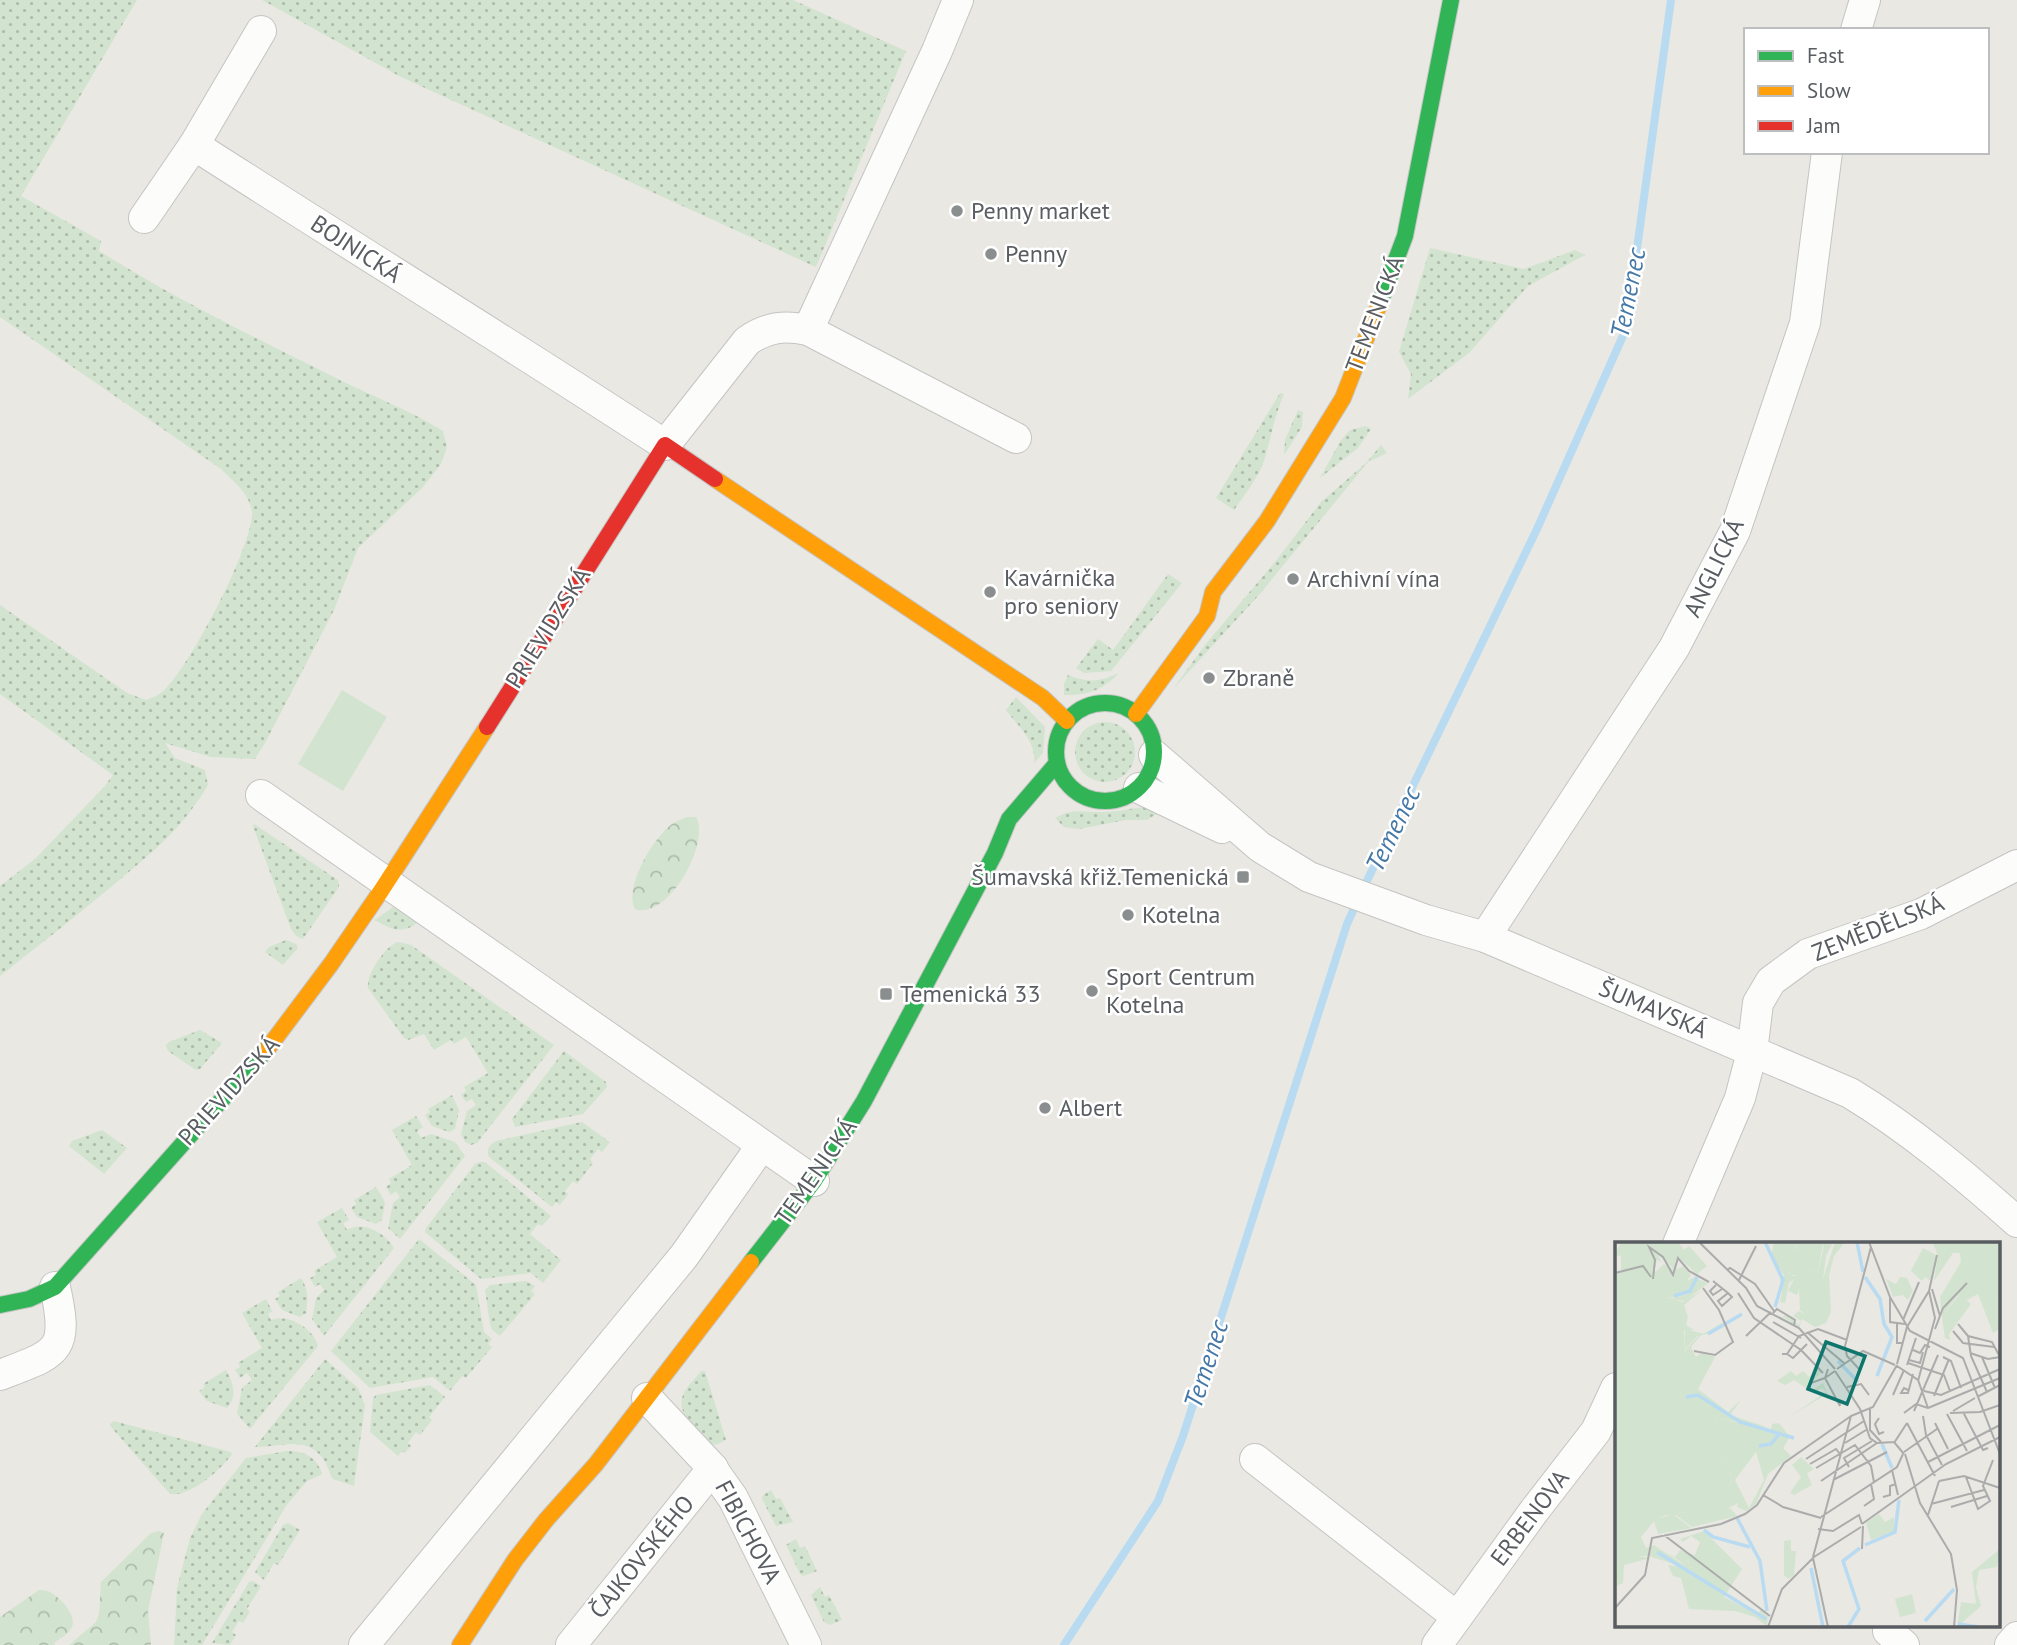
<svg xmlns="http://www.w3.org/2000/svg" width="2017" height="1645" viewBox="0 0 2017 1645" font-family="'PT Sans',sans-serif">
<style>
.grass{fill:url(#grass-dots)}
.park{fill:url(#park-crowns)}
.garden{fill:#d2e4cf}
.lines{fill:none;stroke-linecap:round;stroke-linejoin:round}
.stream{stroke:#b9dbf1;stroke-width:8}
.street-casing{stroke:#c5c4c4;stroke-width:32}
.fast-casing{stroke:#c5c5c5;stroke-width:18}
.slow-casing{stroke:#c5c5c5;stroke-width:18}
.jam-casing{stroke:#c5c5c5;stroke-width:18}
.street{stroke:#fcfcfb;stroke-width:30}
.fast{stroke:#30b455;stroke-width:16}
.slow{stroke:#ff9f0a;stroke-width:16}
.jam{stroke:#e5322d;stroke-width:16}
.poi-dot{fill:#8b8e8e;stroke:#fff;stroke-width:2.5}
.labels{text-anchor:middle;stroke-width:5;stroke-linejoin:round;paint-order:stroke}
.poi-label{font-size:24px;fill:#595d61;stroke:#fff;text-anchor:start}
.street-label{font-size:24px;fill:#595d61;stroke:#fff}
.water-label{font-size:26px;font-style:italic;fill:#4578a6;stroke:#fff}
.inset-river{fill:none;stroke:#b9dbf1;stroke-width:3.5}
.inset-road{fill:none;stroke:#abacab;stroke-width:2}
.view{fill:#0f766e;fill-opacity:0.15;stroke:#0f766e;stroke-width:3.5}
.inset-edge{fill:none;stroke:#595d61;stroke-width:3.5}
</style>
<defs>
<pattern id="grass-dots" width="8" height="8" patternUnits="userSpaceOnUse" patternTransform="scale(1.75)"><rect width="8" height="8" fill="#d2e4cf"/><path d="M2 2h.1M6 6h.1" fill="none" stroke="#adbcab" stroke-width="1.8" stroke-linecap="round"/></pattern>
<pattern id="park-crowns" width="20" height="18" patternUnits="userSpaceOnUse" patternTransform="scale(1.75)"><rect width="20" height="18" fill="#d2e4cf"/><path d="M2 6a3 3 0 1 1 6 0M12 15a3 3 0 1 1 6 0" fill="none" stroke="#adbcab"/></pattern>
</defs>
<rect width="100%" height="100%" fill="#e9e8e3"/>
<g class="grass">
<path d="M 0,0 L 137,0 L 21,196 L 101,241 L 99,251 C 176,299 257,339 338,379 C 373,397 410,410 443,431 L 447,447 L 441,464 L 423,487 L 358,548 L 334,610 L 265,743 L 255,759 L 211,757 L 165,743 L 175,758 L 205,770 L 208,785 C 181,830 156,849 117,882 C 79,914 39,945 0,976 L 0,886 L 36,858 L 104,787 L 113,775 L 0,694 L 0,605 L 127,693 L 146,700 C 151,698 157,696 161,693 C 187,673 254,544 252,512 C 250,494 233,481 221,469 L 0,317 Z"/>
<polygon points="262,0 793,0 906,51 816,267 401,77"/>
<polygon points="1430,248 1524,269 1575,250 1585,255 1528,286 1469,353 1408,399 1411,374 1399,352"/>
<path d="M 1280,393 L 1284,394 C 1275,415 1271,436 1265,458 C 1259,477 1245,494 1234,510 L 1216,498 Z"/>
<polygon points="1298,410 1303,412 1302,427 1284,455 1285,440"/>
<polygon points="1366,426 1371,429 1358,448 1320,478 1341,440 1350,430"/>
<polygon points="1381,445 1387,453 1368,462 1259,595 1173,689 1205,645 1275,562 1321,502 1366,463"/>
<polygon points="1168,574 1182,583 1111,671 1084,673 1076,668 1098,639 1113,650"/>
<path d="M 1119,673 C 1103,690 1087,696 1064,695 L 1064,684 L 1068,675 C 1087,683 1100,682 1119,673 Z"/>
<path d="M 1016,697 L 1045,727 L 1043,753 L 1034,763 C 1037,742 1018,726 1006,710 Z"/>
<circle cx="1105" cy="752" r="30"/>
<path d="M 1145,807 L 1161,811 L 1147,820 L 1126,820 L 1079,829 L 1064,827 L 1055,818 C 1073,807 1086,813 1105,812 C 1118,812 1132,808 1145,807 Z"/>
<polygon points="254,824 338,880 339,887 303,939 296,936 291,929 253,826"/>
<path d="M 393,907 L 401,907 L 421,919 C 405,935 393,931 375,920 Z"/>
<polygon points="286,940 296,944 298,948 283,965 265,952 269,947"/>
<path d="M 398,942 L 411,945 L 554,1045 L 477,1143 L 471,1145 L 465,1142 L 461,1134 L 467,1111 L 476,1105 L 472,1099 L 466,1102 L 461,1095 L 466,1091 L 464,1087 L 488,1073 L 466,1037 L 454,1044 L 451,1040 L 434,1050 L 424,1034 L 408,1040 L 404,1038 L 368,988 C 366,975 385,946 398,942 Z"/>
<polygon points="200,1030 222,1043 200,1069 196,1070 168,1051 166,1045 169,1042"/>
<polygon points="564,1051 606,1082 607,1087 583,1114 515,1127 512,1119"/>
<polygon points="452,1095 459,1110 455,1129 449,1132 432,1126 425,1115 430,1112 428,1109"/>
<polygon points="416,1116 423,1127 417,1131 421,1138 431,1134 455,1142 465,1156 400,1239 388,1228 393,1203 400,1197 396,1191 391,1195 386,1187 391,1183 389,1179 412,1165 392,1130"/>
<path d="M 582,1122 L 610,1142 L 602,1152 L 598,1149 L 590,1159 L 593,1163 L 577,1184 L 573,1181 L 565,1191 L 568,1194 L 560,1205 L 556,1202 L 552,1207 L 489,1157 C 486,1150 489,1145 496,1141 Z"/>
<polygon points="102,1130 127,1148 104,1174 69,1146 72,1141"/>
<polygon points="480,1162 485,1162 551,1216 542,1226 538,1224 530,1234 561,1260 543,1283 531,1273 481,1279 425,1232 426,1228 475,1164"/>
<polygon points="376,1187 385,1202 382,1220 376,1224 357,1217 351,1208 356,1204 354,1200"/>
<path d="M 342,1208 L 349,1220 L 343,1223 L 347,1230 C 363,1220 385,1233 394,1248 L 324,1336 L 312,1319 L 316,1298 L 324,1290 L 320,1284 L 315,1287 L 310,1278 L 316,1275 L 314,1271 L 337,1257 L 317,1222 Z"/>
<polygon points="419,1239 476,1285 484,1332 492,1339 488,1344 492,1347 466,1378 462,1376 450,1391 433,1377 370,1388 331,1351"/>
<path d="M 301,1278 C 309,1291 308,1298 306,1313 L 300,1317 L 282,1310 L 275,1299 L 280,1296 L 278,1292 Z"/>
<polygon points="526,1281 535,1286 531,1291 535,1294 500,1336 492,1330 490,1324 485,1290 490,1285"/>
<path d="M 266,1299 L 272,1311 L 268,1314 L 271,1320 C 288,1313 314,1329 318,1346 L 250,1429 L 237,1414 L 242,1388 L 252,1380 L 247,1373 L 240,1378 L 235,1370 L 240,1367 L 238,1363 L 262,1348 L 242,1313 Z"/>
<path d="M 325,1359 L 358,1388 L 365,1405 L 354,1486 L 333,1479 C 329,1473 328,1465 323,1459 C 306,1434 278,1448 255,1447 Z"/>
<path d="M 226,1370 C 233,1383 238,1396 227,1408 L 207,1401 L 199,1391 L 205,1387 L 203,1384 Z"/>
<path d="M 701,1371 L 705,1371 L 726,1440 L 718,1444 L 710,1445 C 699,1432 673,1412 684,1393 C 688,1385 696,1378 701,1371 Z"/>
<polygon points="430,1385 445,1397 429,1417 432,1420 420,1435 416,1432 408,1443 411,1446 405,1453 402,1451 398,1456 370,1432 373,1398 376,1395"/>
<path d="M 114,1421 L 231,1452 L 232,1454 C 222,1469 189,1498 170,1494 L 111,1427 L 110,1424 Z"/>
<path d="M 287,1451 C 305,1451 315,1456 322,1473 L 321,1475 L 307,1481 L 286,1506 L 202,1645 L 174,1645 L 177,1588 L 190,1538 L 202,1514 L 246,1458 Z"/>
<polygon points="771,1490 776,1499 780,1498 793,1522 776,1526 762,1499 763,1495"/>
<polygon points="288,1523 300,1530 278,1565 274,1563 264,1580 255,1572 283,1525"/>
<polygon points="796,1539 800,1548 805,1546 817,1571 803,1576 800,1574 786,1545"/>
<polygon points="253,1581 261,1586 247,1609 250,1612 243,1623 239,1621 232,1632 236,1635 230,1645 212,1643 249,1582"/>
<polygon points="820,1587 825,1597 829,1595 842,1620 830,1625 824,1622 811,1595"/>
</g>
<g class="park">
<path d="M 687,817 L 696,817 C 711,844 667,921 635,909 C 624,887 653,838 672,824 C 676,821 682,819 687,817 Z"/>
<polygon points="159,1531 164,1533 148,1611 151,1645 69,1645 96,1622 99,1614 101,1582 151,1533"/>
<path d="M 39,1590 C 41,1590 49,1591 50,1592 C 60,1597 79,1617 71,1629 C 68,1634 59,1639 54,1643 L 55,1645 L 0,1645 L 0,1617 Z"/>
</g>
<polygon class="garden" points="342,690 387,717 343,791 298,764"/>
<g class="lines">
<g class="stream">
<polyline points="1362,891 1537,529 1626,329 1671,0"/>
<polyline points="1064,1645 1158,1501 1183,1436 1347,924 1357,902"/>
</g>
<defs>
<g id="street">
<polyline points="1856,30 1865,0"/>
<path d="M 261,31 L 194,145 C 351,246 509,343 665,445 L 747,341 C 767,327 784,325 808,330 L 1016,438"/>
<polyline points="144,218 194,145"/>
<polyline points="808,330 937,51 958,0"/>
<path d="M 1154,755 L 1260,847 L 1309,877 L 1426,920 L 1485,937 L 1850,1093 C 1911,1130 1964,1175 2017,1222"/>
<polyline points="1139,788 1222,828"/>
<polyline points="261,795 814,1181"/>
<polyline points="1485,937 1674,648 1735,531 1805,323 1827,152"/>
<polyline points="1678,1244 1740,1098 1752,1052 1758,1003 1771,981 1808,954 1921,914 2017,865"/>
<path d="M 0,1375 C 57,1353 70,1353 55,1287"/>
<polyline points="647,1398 709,1464 733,1498 806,1645"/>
<polyline points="1255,1459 1457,1617"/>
<polyline points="1888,1631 1904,1645"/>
<polyline points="364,1645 684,1256 762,1145"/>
<polyline points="571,1645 713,1468"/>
<polyline points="1437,1645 1534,1511 1596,1431 1616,1388"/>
<polyline points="2010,1645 2017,1637"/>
</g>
<g id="fast">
<polyline points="1379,305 1405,236 1451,0"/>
<circle cx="1105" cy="752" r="49"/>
<polyline points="751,1262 814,1181 864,1101 995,853 1009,819 1057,763"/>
<polyline points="0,1305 29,1299 55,1287 268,1048"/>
</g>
<g id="slow">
<polyline points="715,479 1043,698 1067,721"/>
<polyline points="1136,714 1207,616 1213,592 1267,521 1343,398 1379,305"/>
<polyline points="268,1048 331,964 381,891 487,727"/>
<polyline points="460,1645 515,1560 546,1520 596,1464 751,1262"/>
</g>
<polyline id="jam" points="487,727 665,445 715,479"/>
</defs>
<use href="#street" class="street-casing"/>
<use href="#fast" class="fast-casing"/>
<use href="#slow" class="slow-casing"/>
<use href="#jam" class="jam-casing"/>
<use href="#street" class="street"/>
<use href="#fast" class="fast"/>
<use href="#slow" class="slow"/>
<use href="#jam" class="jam"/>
</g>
<g class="poi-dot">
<circle cx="957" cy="211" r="7"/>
<circle cx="991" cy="254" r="7"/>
<circle cx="1293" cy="579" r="7"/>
<circle cx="990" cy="592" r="7"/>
<circle cx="1209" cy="678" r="7"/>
<rect x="1236" y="870" width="14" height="14" rx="3.5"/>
<circle cx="1128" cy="915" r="7"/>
<circle cx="1092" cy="991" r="7"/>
<rect x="879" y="987" width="14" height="14" rx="3.5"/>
<circle cx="1045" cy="1108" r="7"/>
</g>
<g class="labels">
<g class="poi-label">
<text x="971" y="219">Penny market</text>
<text x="1005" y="262">Penny</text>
<text x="1004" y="586">Kavárnička<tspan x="1004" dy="28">pro seniory</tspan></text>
<text x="1307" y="587">Archivní vína</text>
<text x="1223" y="686">Zbraně</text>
<text x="1229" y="885" text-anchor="end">Šumavská křiž.Temenická</text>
<text x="1142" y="923">Kotelna</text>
<text x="1106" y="985">Sport Centrum<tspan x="1106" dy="28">Kotelna</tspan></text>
<text x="900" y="1002">Temenická 33</text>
<text x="1059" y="1116">Albert</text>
</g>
<g class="street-label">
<text transform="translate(356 249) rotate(33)" y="8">BOJNICKÁ</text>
<text transform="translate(1375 314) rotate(-69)" y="8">TEMENICKÁ</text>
<text transform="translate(1714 568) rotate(-64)" y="8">ANGLICKÁ</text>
<text transform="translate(548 628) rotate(-58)" y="8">PRIEVIDZSKÁ</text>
<text transform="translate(1878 928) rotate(-22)" y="8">ZEMĚDĚLSKÁ</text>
<text transform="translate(1653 1009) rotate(23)" y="8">ŠUMAVSKÁ</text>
<text transform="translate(229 1091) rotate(-48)" y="8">PRIEVIDZSKÁ</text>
<text transform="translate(816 1172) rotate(-55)" y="8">TEMENICKÁ</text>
<text transform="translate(1530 1518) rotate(-53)" y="8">ERBENOVA</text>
<text transform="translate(748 1532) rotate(62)" y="8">FIBICHOVA</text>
<text transform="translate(642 1557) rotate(-51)" y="8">ČAJKOVSKÉHO</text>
</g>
<g class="water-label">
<text transform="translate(1628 293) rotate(-79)" y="9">Temenec</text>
<text transform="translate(1393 829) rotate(-64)" y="9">Temenec</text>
<text transform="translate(1206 1364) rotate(-72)" y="9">Temenec</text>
</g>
</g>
<g transform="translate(1615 1242)">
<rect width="385" height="385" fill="#e9e8e3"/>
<path d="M 29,0 L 63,0 L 69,8 L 74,4 L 92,24 L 82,32 L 63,15 L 60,28 ZM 159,0 L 179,0 L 174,7 L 179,10 L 182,2 L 185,8 L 188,4 L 203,21 L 196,30 L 202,27 L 203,31 L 209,3 L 205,6 L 204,0 L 218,0 L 211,14 L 208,37 L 220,0 L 230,0 L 219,14 L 214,33 L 216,70 L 211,81 L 200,85 L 187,77 L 184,86 L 167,74 L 176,74 L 183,83 L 186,79 L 178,74 L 184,69 L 191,73 L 185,68 L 184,48 L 176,42 L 192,36 L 178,29 L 173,31 L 168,47 L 168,50 L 175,34 L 183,34 L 174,41 L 170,61 L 165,60 L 170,34 L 156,15 ZM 285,35 L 292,36 L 298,49 L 293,58 L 288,53 L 278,55 L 271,37 L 281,42 ZM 82,37 L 93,41 L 70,59 L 53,57 L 74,52 ZM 108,80 L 100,89 L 92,92 L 82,94 L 69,109 L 70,87 L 89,92 ZM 202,126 L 207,130 L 193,143 L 198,148 L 208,141 L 217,161 L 212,152 L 174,175 L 211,150 L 207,146 L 198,151 L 179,138 L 170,143 L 162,139 L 176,129 L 181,134 L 188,129 L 194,135 ZM 103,176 L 156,188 L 157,182 L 164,181 L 175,195 L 168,206 L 176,214 L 153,232 L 141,262 L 131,269 L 122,265 L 124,254 L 116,247 L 115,222 L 101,216 L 109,211 L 105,208 L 111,198 L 100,181 ZM 141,210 L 149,238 L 134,266 L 120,238 ZM 115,266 L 122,274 L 77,285 L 63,271 ZM 58,272 L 76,286 L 43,292 L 42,277 ZM 264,272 L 270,280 L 279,275 L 279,289 L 256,298 L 251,281 ZM 89,289 L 127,327 L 109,355 L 142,372 L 146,368 L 153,372 L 152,384 L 140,375 L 120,369 L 74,367 L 66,336 L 58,334 L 53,323 L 71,326 L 101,348 L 75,327 L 73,318 L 70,323 L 53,311 L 60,315 L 65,308 L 80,313 L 85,300 L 76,294 L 68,300 L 65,297 ZM 297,352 L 301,371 L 285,375 L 280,357 Z" fill="#d2e4cf" fill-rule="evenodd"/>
<path d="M 6,0 L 29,0 L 39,6 L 47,21 L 42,18 L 39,31 L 49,22 L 60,28 L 68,24 L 76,33 L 72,39 L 80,35 L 84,37 L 74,52 L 53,56 L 68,60 L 87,48 L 69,63 L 73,75 L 71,83 L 79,88 L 69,88 L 69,110 L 84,93 L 109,84 L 85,94 L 76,105 L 81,115 L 86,111 L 100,115 L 83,147 L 113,170 L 126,158 L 115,173 L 155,186 L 103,176 L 100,181 L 104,181 L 111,198 L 105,209 L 121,210 L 101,216 L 115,222 L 116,247 L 126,255 L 125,260 L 110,268 L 63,271 L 79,287 L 61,273 L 51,273 L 42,277 L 43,292 L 39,279 L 26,295 L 31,306 L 39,303 L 69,323 L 73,319 L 75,327 L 103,345 L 109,356 L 71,326 L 34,314 L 23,314 L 36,316 L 9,323 L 8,341 L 0,345 L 0,30 L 6,28 L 6,14 L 0,13 ZM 179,0 L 208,0 L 203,31 L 202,27 L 191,32 L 202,22 L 188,4 L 185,9 L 181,2 L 179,10 L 174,7 ZM 307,0 L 385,0 L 383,88 L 378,91 L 363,52 L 352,58 L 343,53 L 327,75 L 325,55 L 346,20 L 345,11 L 338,11 L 319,39 L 323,13 L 318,2 ZM 166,28 L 167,35 L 177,29 L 191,33 L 192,38 L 176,42 L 184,48 L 182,53 L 173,49 L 181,33 L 175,34 L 169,56 L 167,48 L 164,55 ZM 186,215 L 199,227 L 192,231 L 197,243 L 179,253 L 175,251 L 186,235 L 177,223 ZM 385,307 L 382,325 L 364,328 L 361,345 L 366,364 L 342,385 L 346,360 L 361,362 L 357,330 Z" fill="#d2e4cf"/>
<path d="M 176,298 L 176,309 L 181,309 L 179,333 L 173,337 L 169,333 L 169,299 Z" fill="#d2e4cf"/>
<path d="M 308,6 L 321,13 L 316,39 L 310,35 L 307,39 L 296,29 Z" fill="#d2e4cf"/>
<path d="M 345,52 L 356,62 L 334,92 L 335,98 L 330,96 L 327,75 Z" fill="#d2e4cf"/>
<path class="inset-river" d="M 150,0 L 168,38 L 160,65M 242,0 L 248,30M 250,35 L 265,57 L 269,82 L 277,95 L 262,134M 59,54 L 75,49 L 82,35M 93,92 L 127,72M 223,119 L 243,140M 71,155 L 83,153 L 125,180 L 179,196M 267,202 L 277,226M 144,204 L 156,202 L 165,191M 122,276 L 145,319 L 152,369M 89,288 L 98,295 L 135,305M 250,303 L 280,290 L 284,258M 42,310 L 151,377M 196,326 L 208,385M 310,379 L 339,347M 343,382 L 364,385M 233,385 L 244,367 L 228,319 L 245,306"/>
<path class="inset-road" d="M 84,0 L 131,46 L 142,64 L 184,86 L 220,127M 254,0 L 275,55 L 295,89 L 348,116 L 385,212M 112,28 L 115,26 L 140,42 L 159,69M 0,31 L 28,24 L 36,35M 38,37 L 40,18 L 34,5 L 48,15 L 58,33 L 63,16 L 74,29 L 94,40M 124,38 L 141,4M 98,39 L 113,51 L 117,55 L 107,64 L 103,59 L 113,51M 101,43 L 95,49 L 98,53 L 107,47M 317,47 L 325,74M 123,51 L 139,76 L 186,108 L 208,131M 275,55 L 275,80 L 290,82M 158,71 L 162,67 L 180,78 L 179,83M 288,78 L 304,40M 158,80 L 186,96M 282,82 L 282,101 L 288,101M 343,82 L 353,94 L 377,100 L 385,115M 320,87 L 328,66 L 352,41M 338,89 L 348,101 L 379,105M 192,90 L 229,121M 131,94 L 156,70M 353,94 L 356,114 L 372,150M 298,108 L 305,111 L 310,103 L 315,105M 79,109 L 100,113 L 118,100 L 104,68 L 88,46M 355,111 L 373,117 L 385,115M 167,112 L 172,112 L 184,94 L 203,87 L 232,98M 172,112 L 178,116 L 192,102M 328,115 L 336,119 L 346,146M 367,115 L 380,146M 294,118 L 305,121 L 308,110M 293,121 L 329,133 L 335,149M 282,122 L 292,85 L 314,49 L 322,13M 292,123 L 301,96M 282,124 L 303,138 L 313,166M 222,127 L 248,109 L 280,123M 245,128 L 232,114 L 230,104 L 256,5M 220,129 L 245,167 L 255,196 L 262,201M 220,129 L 210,136 L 225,164 L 224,158M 303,139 L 320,76 L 314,49M 196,141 L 210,136 L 213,127M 232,145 L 246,142 L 254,153M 293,148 L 289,146 L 286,151 L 293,151 L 298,132M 309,149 L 326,153 L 385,127M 278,153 L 289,128M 319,154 L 334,117M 362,155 L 385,143M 313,166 L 385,136M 255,167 L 255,188 L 266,200M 299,169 L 323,113M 338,169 L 360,156M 348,170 L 368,208 L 373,206M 289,171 L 301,162 L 313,166M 335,171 L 365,170 L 385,163M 332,172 L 352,209M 308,174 L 311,193 L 327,223M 264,176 L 260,182 L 264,192 L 269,190M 292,181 L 320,234M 320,181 L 333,207M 230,201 L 251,188M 279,201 L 292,181M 289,210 L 322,187M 290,212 L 305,261 L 336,312 L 342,348 L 339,385M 191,217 L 249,179M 313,220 L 385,183M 195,222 L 221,207 L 225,212M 234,225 L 229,216 L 257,199M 201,226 L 240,203 L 256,224 L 259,240M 277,228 L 283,253M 351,235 L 363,267 L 375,259 L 368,244 L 378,218M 218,238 L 272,210M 206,239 L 262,201 L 279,200 L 289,212M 324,239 L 349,234 L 385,246M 148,253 L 168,265 L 206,276M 268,255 L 275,253 L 275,244 L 281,242M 316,262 L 369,248M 249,264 L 259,257 L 256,242M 336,265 L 372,254M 313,273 L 324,239M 206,275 L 282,225 L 288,212M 247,282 L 331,222 L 385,195M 203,287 L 218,289 L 244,273 L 247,282M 49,293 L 155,374M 247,307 L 248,284M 198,315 L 236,174 L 258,165 L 282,123M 198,316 L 213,385M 0,366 L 30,333 L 37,296 L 106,282 L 130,272 L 142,263 L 169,221 L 236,174M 153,385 L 167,347 L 199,315 L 246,285"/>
<path class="view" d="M 211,100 L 250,114 L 232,162 L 193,147 Z"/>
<rect width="385" height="385" class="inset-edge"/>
</g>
<rect x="1744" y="28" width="245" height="126" fill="#ffffff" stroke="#bdbec0" stroke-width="2"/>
<rect x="1758" y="51" width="35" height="10" fill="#30b455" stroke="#bdbec0" stroke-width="2"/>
<text x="1807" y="63" font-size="21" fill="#595d61">Fast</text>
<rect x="1758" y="86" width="35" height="10" fill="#ff9f0a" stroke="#bdbec0" stroke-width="2"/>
<text x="1807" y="98" font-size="21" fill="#595d61">Slow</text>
<rect x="1758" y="121" width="35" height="10" fill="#e5322d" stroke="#bdbec0" stroke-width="2"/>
<text x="1807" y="133" font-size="21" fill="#595d61">Jam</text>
</svg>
